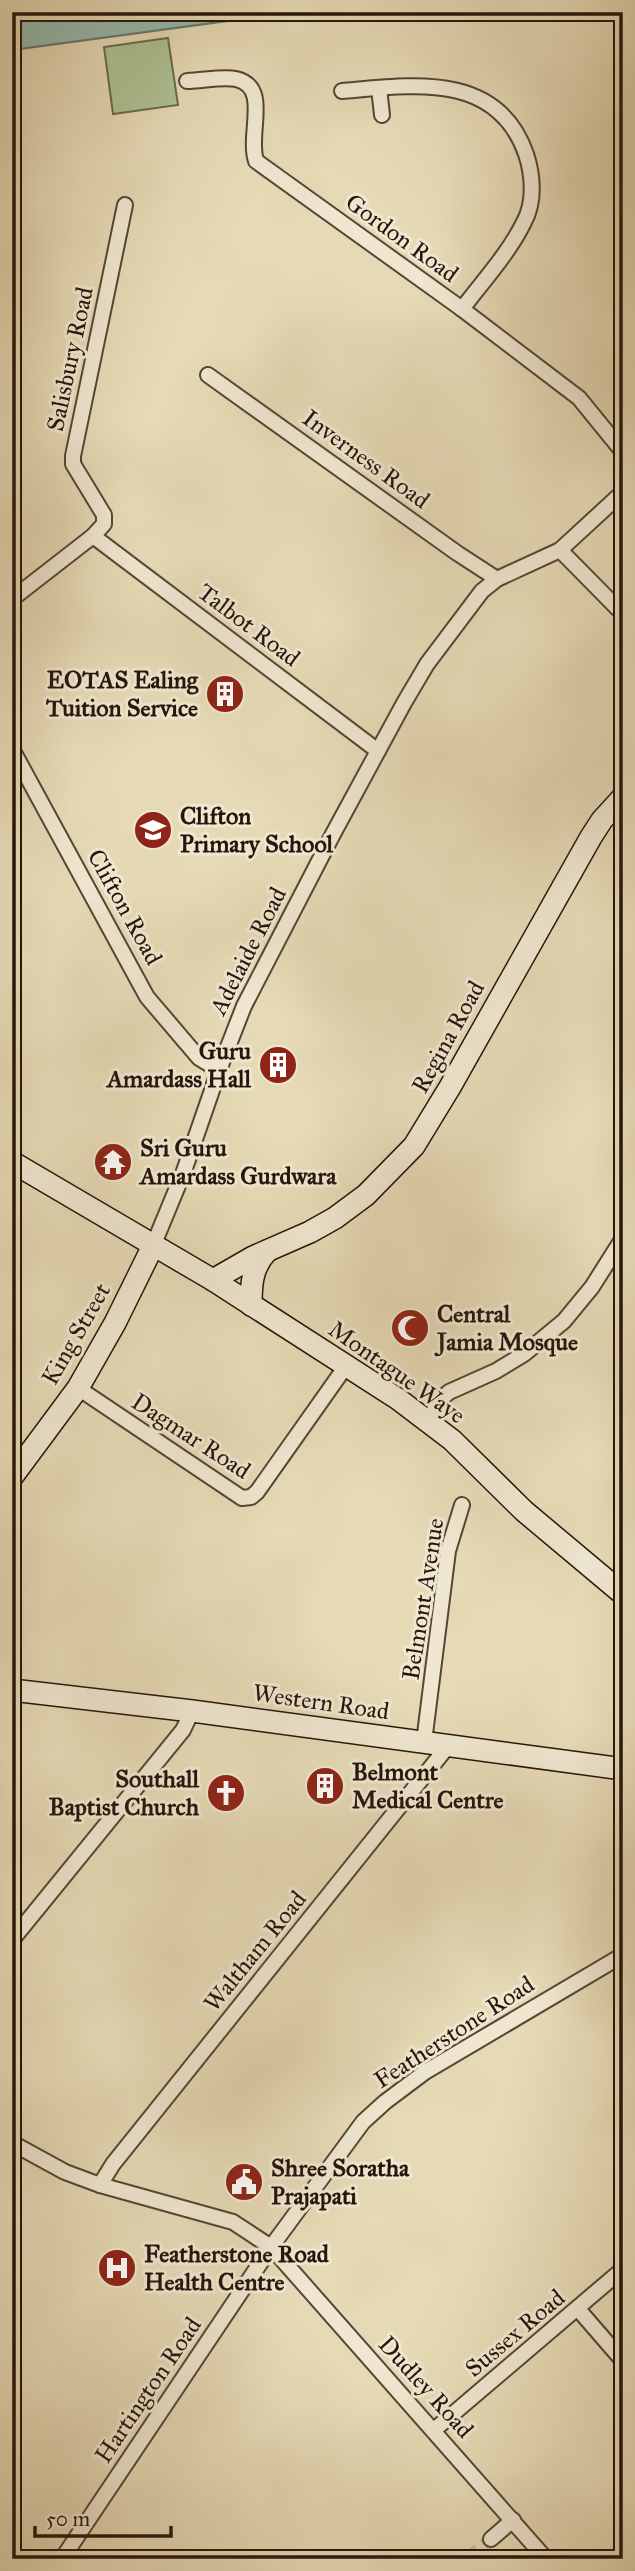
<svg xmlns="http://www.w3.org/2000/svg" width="635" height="2571" viewBox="0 0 635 2571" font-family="'IM FELL Great Primer',serif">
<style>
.green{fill:#aec193;stroke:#6a6b4f;stroke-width:2}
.water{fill:#96bab0;stroke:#69786e;stroke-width:2}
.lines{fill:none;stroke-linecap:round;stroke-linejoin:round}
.street-tunnel{stroke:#c9bc9c;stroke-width:14;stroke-dasharray:14 7;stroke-linecap:butt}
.street-casing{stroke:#554636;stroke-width:18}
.secondary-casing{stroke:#25150b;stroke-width:24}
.street{stroke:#efe7d0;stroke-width:14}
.secondary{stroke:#efe7d0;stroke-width:21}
.labels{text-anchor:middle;stroke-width:6;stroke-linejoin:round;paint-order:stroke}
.street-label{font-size:24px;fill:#25150b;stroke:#efe7d0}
.poi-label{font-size:24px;font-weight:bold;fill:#25150b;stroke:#efe7d0;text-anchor:start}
</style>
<rect width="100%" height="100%" fill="#e6dab6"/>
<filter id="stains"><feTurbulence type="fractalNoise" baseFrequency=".00286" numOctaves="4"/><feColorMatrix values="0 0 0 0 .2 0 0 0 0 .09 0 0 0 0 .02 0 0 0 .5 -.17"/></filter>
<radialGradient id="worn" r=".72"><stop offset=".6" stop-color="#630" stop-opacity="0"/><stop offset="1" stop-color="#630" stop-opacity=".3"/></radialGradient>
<polygon class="green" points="168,38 178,105 113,114 104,47"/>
<polygon class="water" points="12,12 294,12 12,50"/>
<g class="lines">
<polyline class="street-tunnel" points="468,2559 491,2539"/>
<defs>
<g id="street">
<path d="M 187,81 C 202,81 222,76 236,79 C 271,87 247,133 256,161 L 462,309 L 579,398 L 623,452"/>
<polyline points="379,88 382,115"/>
<path d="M 342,91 C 412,85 497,71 526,154 C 533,175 535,202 524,222 C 509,253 483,281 462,309"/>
<polyline points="208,375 457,553 497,579"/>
<polyline points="93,536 378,751"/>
<polyline points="560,550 623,614"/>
<polyline points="12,599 93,536 104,524 104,515 73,464 73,456 125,205"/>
<polyline points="12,749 147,997 199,1058 219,1070"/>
<polyline points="153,1246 184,1171 219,1070 244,1006 333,834 404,703 427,664 482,591 497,579 560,550 623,492"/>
<polyline points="78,1388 242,1498 251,1497 257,1492 346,1366"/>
<polyline points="428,1420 441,1399 449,1392 496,1371 524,1354 564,1321 592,1287 623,1238"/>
<polyline points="424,1742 448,1551 462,1505"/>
<polyline points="12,1940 183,1730 192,1711"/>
<polyline points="12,2143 65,2172 100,2185 233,2222 271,2247 546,2559"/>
<polyline points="100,2185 113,2164 448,1746"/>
<polyline points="578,2309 623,2361"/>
<polyline points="434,2430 623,2269"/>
<polyline points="491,2539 513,2520"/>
<polyline points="62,2559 271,2247 363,2122 385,2102 425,2072 623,1955"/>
</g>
<g id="secondary">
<polyline points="12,1162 213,1280 398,1399 452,1440 524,1511 623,1594"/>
<polyline points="213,1280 253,1257 310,1232 335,1218 366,1195 414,1146 450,1087 591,837 602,820 623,797"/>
<path d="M 251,1305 C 251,1284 252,1267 267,1251"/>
<polyline points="12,1477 78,1388 115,1323 153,1246"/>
<polyline points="12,1690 192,1711 623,1769"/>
</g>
</defs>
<use href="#street" class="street-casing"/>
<use href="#secondary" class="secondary-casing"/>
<use href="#street" class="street"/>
<use href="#secondary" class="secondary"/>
</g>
<defs>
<symbol id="building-disc" viewBox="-11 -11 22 22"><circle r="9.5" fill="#8f2418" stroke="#efe7d0"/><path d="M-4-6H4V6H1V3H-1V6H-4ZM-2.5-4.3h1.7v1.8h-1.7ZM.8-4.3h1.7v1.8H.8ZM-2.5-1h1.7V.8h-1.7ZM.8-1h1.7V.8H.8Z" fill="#fff"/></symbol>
<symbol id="school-disc" viewBox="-11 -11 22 22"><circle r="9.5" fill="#8f2418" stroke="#efe7d0"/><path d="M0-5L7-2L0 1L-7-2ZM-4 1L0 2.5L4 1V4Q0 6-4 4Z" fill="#fff"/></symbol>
<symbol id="temple-disc" viewBox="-11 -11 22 22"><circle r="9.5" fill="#8f2418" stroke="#efe7d0"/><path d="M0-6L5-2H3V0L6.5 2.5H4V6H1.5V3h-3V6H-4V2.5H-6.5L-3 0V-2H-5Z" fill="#fff"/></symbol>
<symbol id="mosque-disc" viewBox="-11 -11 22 22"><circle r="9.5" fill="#8f2418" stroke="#efe7d0"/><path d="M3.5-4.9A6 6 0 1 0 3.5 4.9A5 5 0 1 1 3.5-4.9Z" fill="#fff"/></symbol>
<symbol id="church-disc" viewBox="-11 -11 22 22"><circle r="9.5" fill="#8f2418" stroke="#efe7d0"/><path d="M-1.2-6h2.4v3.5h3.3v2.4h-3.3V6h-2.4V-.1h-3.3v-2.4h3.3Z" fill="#fff"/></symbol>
<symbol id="civic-disc" viewBox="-11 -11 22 22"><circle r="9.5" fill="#8f2418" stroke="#efe7d0"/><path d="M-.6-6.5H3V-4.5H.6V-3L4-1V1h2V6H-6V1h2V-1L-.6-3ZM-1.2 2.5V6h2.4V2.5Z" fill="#fff"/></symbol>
<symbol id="hospital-disc" viewBox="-11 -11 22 22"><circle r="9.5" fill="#8f2418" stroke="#efe7d0"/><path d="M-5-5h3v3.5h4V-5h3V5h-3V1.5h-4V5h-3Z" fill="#fff"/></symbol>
</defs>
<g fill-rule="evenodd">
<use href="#building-disc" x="203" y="672" width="44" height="44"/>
<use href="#school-disc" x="131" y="808" width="44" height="44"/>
<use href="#building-disc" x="256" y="1043" width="44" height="44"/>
<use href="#temple-disc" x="91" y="1140" width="44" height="44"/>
<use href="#mosque-disc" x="388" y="1306" width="44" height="44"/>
<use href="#building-disc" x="303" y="1764" width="44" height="44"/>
<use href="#church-disc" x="204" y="1771" width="44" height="44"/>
<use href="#civic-disc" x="222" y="2160" width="44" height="44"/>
<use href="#hospital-disc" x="95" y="2246" width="44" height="44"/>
</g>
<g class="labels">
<g class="street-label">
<text transform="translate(402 238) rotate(36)" y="8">Gordon Road</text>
<text transform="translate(70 359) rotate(-78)" y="8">Salisbury Road</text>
<text transform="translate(366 459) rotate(36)" y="8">Inverness Road</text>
<text transform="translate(249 625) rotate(37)" y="8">Talbot Road</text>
<text transform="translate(125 907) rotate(61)" y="8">Clifton Road</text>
<text transform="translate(248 951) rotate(-63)" y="8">Adelaide Road</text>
<text transform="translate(448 1037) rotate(-61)" y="8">Regina Road</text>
<text transform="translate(76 1334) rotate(-60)" y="8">King Street</text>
<text transform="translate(397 1372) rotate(35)" y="8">Montague Waye</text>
<text transform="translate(191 1436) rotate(33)" y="8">Dagmar Road</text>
<text transform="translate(423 1599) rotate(-81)" y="8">Belmont Avenue</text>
<text transform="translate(321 1702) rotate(8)" y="8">Western Road</text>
<text transform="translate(255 1951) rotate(-51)" y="8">Waltham Road</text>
<text transform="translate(454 2032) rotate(-33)" y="8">Featherstone Road</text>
<text transform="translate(515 2333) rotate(-40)" y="8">Sussex Road</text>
<text transform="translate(426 2387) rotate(48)" y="8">Dudley Road</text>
<text transform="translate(148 2390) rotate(-56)" y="8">Hartington Road</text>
</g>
<g class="poi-label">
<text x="198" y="688" text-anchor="end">EOTAS Ealing<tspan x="198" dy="28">Tuition Service</tspan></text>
<text x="180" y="824">Clifton<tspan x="180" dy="28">Primary School</tspan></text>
<text x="251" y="1059" text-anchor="end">Guru<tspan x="251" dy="28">Amardass Hall</tspan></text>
<text x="140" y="1156">Sri Guru<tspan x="140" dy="28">Amardass Gurdwara</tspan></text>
<text x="437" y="1322">Central<tspan x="437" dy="28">Jamia Mosque</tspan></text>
<text x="352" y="1780">Belmont<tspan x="352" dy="28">Medical Centre</tspan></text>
<text x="199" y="1787" text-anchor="end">Southall<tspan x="199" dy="28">Baptist Church</tspan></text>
<text x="271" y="2176">Shree Soratha<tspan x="271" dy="28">Prajapati</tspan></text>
<text x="144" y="2262">Featherstone Road<tspan x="144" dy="28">Health Centre</tspan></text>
</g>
</g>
<rect width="635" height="2571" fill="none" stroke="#e6dab6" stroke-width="42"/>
<rect x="14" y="14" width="607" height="2543" fill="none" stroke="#25150b" stroke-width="3.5"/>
<rect x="21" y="21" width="593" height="2529" fill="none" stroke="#25150b" stroke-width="2"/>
<path d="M35 2526v10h136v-10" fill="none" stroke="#25150b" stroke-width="3.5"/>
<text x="46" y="2526" font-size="21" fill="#25150b" stroke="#efe7d0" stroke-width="5" paint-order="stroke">50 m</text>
<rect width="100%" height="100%" filter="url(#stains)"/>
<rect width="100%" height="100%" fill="url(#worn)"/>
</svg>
